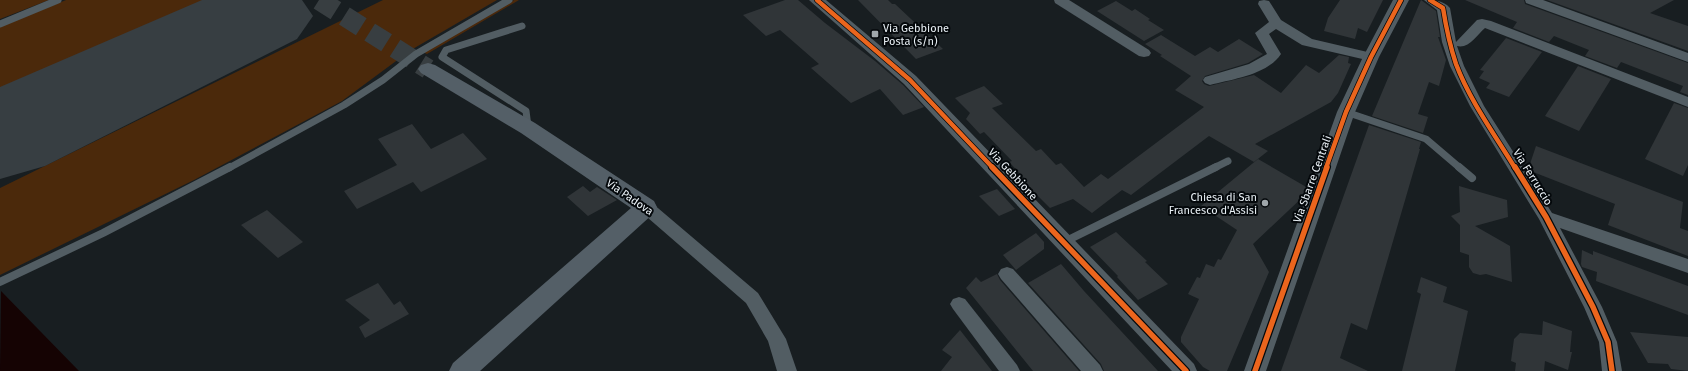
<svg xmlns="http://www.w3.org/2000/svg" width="1688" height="371" viewBox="0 0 1688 371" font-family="'Fira Sans',sans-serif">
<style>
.green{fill:#4b290b}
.water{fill:#150303}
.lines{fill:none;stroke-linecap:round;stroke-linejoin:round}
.runway{fill:#373e42;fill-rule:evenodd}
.building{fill:#303538}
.secondary-tunnel{stroke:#383e41;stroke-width:20;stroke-dasharray:20 10;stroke-linecap:butt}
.service-far1{stroke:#525d63;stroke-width:7}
.service{stroke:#525d63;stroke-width:8}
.minor{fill:#525d63;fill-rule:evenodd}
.tertiary{fill:#525d63;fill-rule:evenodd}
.secondary{fill:#545f67;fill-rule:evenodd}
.cycleway-far1-casing{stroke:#04080b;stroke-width:6}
.cycleway-casing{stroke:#04080b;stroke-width:8}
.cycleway-far1{stroke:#eb651d;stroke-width:4.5}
.cycleway{stroke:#eb651d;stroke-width:5.5}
.poi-dot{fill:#a0a7ab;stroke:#04080b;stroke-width:1.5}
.labels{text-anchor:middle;stroke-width:4;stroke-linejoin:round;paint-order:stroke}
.poi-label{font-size:11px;fill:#eaf1f6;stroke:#04080b;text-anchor:start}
.street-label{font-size:11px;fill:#eaf1f6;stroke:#04080b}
</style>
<rect width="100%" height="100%" fill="#181e21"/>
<g class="green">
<polygon points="0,0 49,0 0,19"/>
<polygon points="66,0 212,0 0,94 0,27"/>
<polygon points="383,0 497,0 411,50 342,101 194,180 0,275 0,188"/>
<polygon points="514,0 519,0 427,54 423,52"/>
</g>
<polygon class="water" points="1,291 79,371 0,371"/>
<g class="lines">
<polygon class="runway" points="202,0 302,0 313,16 297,39 45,166 0,179 0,87"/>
</g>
<g class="building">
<polygon points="785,0 798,0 825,23 875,61 903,85 924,107 903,115 880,89 851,103 811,68 819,64 780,30 766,36 743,15"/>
<polygon points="858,0 888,0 892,4 895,4 943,49 916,59"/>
<polygon points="1340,0 1383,0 1367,32 1358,28 1355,39 1324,31 1328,18"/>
<polygon points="1421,0 1436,11 1440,37 1438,37 1446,60 1439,86 1429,82 1418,114 1428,117 1423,133 1372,116"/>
<polygon points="1465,0 1524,0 1525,4 1688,63 1688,95 1680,92 1683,86 1621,62 1617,68 1585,56 1589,50 1554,36 1549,42 1513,28 1517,22"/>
<polygon points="1547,0 1674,0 1650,13 1688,26 1688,51"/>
<polygon points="1116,1 1132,11 1135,9 1150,19 1148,20 1164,30 1144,41 1097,11"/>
<polygon points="1161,35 1195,56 1210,47 1218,52 1239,39 1263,54 1248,63 1205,76 1202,81 1204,84 1209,86 1254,75 1281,93 1306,65 1319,73 1339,55 1349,57 1348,63 1351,64 1338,93 1331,102 1255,144 1268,151 1254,162 1209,136 1131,195 1122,190 1092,213 1073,199 1050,208 1021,179 1024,178 1009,162 1012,161 984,132 980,134 966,119 970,113 955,98 984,86 1003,104 992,108 1036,151 1041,149 1056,165 1061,163 1084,187 1101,174 1108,179 1204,107 1175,90 1191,76 1160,56 1162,55 1145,44"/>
<polygon points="1506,38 1542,52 1509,97 1486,88 1490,83 1479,78 1484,71 1480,70"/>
<polygon points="1578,66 1611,79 1579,131 1545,116"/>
<polygon points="1674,103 1688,108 1688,165 1683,176 1645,159"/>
<polygon points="412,124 431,149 463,133 487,159 421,192 413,182 357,209 344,191 397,165 378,139"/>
<polygon points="1369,125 1421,142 1419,149 1420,149 1367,330 1351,323 1340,358 1368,371 1281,371"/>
<polygon points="1536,146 1683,202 1680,228 1688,231 1688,256 1608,225 1615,204 1528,170"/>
<polygon points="1258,159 1308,188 1306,194 1253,244 1269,272 1227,371 1210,371 1203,367 1181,342 1181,337 1199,299 1188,294 1197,277 1200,278 1206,264 1214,267 1218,259 1221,260 1237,230 1201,206"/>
<polygon points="583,186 590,192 597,187 617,200 588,216 567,197"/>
<polygon points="1459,186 1507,200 1508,217 1475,226 1510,246 1512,282 1486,274 1480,275 1473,273 1469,267 1469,255 1460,252 1460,225 1451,216 1460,212"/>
<polygon points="997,189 1015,209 999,216 979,196"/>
<polygon points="267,210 303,242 278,258 241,225"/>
<polygon points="1116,232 1147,261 1145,262 1168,284 1138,300 1117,277 1118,276 1090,247"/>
<polygon points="1036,233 1044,242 1044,249 1016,270 1003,255"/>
<polygon points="1582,250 1593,255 1593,251 1688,286 1688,315 1596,281 1597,272 1582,267 1581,264"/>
<polygon points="1061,264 1084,291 1158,371 1104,371 1101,364 1028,283"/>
<polygon points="997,274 1000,280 1079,371 1033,371 966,288 976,277 981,282"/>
<polygon points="1421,277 1447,287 1443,302 1468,311 1455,371 1402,371 1421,294 1417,292"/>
<polygon points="378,283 394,305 400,301 409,314 365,338 359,327 370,320 345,300"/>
<polygon points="1543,321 1572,331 1570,352 1572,352 1568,370 1545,361 1544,371 1515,371 1516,363 1511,361 1514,339 1520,333 1542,335"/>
<polygon points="960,330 992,371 941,371 952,357 942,350"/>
<polygon points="1630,332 1688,337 1688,371 1671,369 1668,364 1648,363"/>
</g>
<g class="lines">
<polyline class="secondary-tunnel" points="319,0 428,69"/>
<g class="service-far1">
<polyline points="0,24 58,0"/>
<polyline points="522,26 446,50 442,57 526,111 528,127"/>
<polyline points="1346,112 1426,139 1460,168"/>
<polyline points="229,168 344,105 383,80 416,54 509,0"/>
<polyline points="1214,168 1228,161"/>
</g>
<g class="service">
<polyline points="1459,167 1472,178"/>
<polyline points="1064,242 1216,167"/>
<polyline points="0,282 103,233 230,167"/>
</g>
<g class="minor">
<polygon points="1054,0 1069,0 1149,50 1151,53 1149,56 1144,57 1139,56 1055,3"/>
<path d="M 1264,0 L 1269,1 L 1281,20 L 1312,39 L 1376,54 L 1378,57 L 1376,60 L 1371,61 L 1302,45 L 1276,29 L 1269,34 L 1281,54 C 1267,75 1233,79 1210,85 L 1205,83 L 1203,80 L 1205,77 L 1249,64 L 1267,54 L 1255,33 L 1269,22 L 1258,4 L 1259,1 Z"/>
<path d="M 1424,0 C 1434,0 1443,0 1450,8 L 1456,42 L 1477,20 L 1482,19 L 1491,21 L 1688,97 L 1688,107 L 1485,28 C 1477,35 1469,49 1457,46 L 1464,66 L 1484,106 L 1552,213 L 1688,259 L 1688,273 L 1560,228 L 1602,307 L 1617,342 L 1622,371 L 1602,371 L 1599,342 L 1584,307 L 1539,219 L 1470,106 L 1450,66 L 1442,42 L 1437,10 Z"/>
<polygon points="1525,0 1543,0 1688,53 1688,62 1526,3"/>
<polygon points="646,201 652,203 758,293 786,339 797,371 777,371 768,341 746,303 640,211 638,207 640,203"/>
<polygon points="1007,267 1013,269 1100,365 1103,371 1081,371 1001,279 998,274 1001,269"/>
<polygon points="959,297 965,299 1017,365 1020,371 999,371 953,309 950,304 953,299"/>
</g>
<g class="tertiary">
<polygon points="809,0 826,0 916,76 1194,364 1197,371 1172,371 904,84"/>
<polygon points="1393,0 1409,0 1379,57 1355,112 1266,371 1244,371 1337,112 1363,57"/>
</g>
<polygon class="secondary" points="428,63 435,65 535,123 654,201 657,207 654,213 480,371 449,371 453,363 631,208 521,133 421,73 418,69 421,65"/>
<defs>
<g id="cycleway-far1">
<polyline points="817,0 910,80 993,168"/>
<path d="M 1430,0 L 1443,8 C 1446,27 1450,46 1456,64 C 1470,101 1495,135 1515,168"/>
<polyline points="1326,168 1346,112 1371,57 1401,0"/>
</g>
<g id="cycleway">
<polyline points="992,167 1186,371"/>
<polyline points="1515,167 1546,217 1593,307 1608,342 1612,371"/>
<polyline points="1255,371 1327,167"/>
</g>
</defs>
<use href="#cycleway-far1" class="cycleway-far1-casing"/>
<use href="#cycleway" class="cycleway-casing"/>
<use href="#cycleway-far1" class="cycleway-far1"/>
<use href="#cycleway" class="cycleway"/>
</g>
<g class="poi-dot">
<rect x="871" y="30" width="8" height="8" rx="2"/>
<circle cx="1265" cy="203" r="4"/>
</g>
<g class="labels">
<g class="poi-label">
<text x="883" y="32">Via Gebbione<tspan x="883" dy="13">Posta (s/n)</tspan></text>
<text x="1257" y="201" text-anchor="end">Chiesa di San<tspan x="1257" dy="13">Francesco d'Assisi</tspan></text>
</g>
<g class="street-label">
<text transform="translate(1013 174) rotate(47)" y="4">Via Gebbione</text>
<text transform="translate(1533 177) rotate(58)" y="4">Via Ferruccio</text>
<text transform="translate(1312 179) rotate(-70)" y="4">Via Sbarre Centrali</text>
<text transform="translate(630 197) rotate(35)" y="4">Via Padova</text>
</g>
</g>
</svg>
